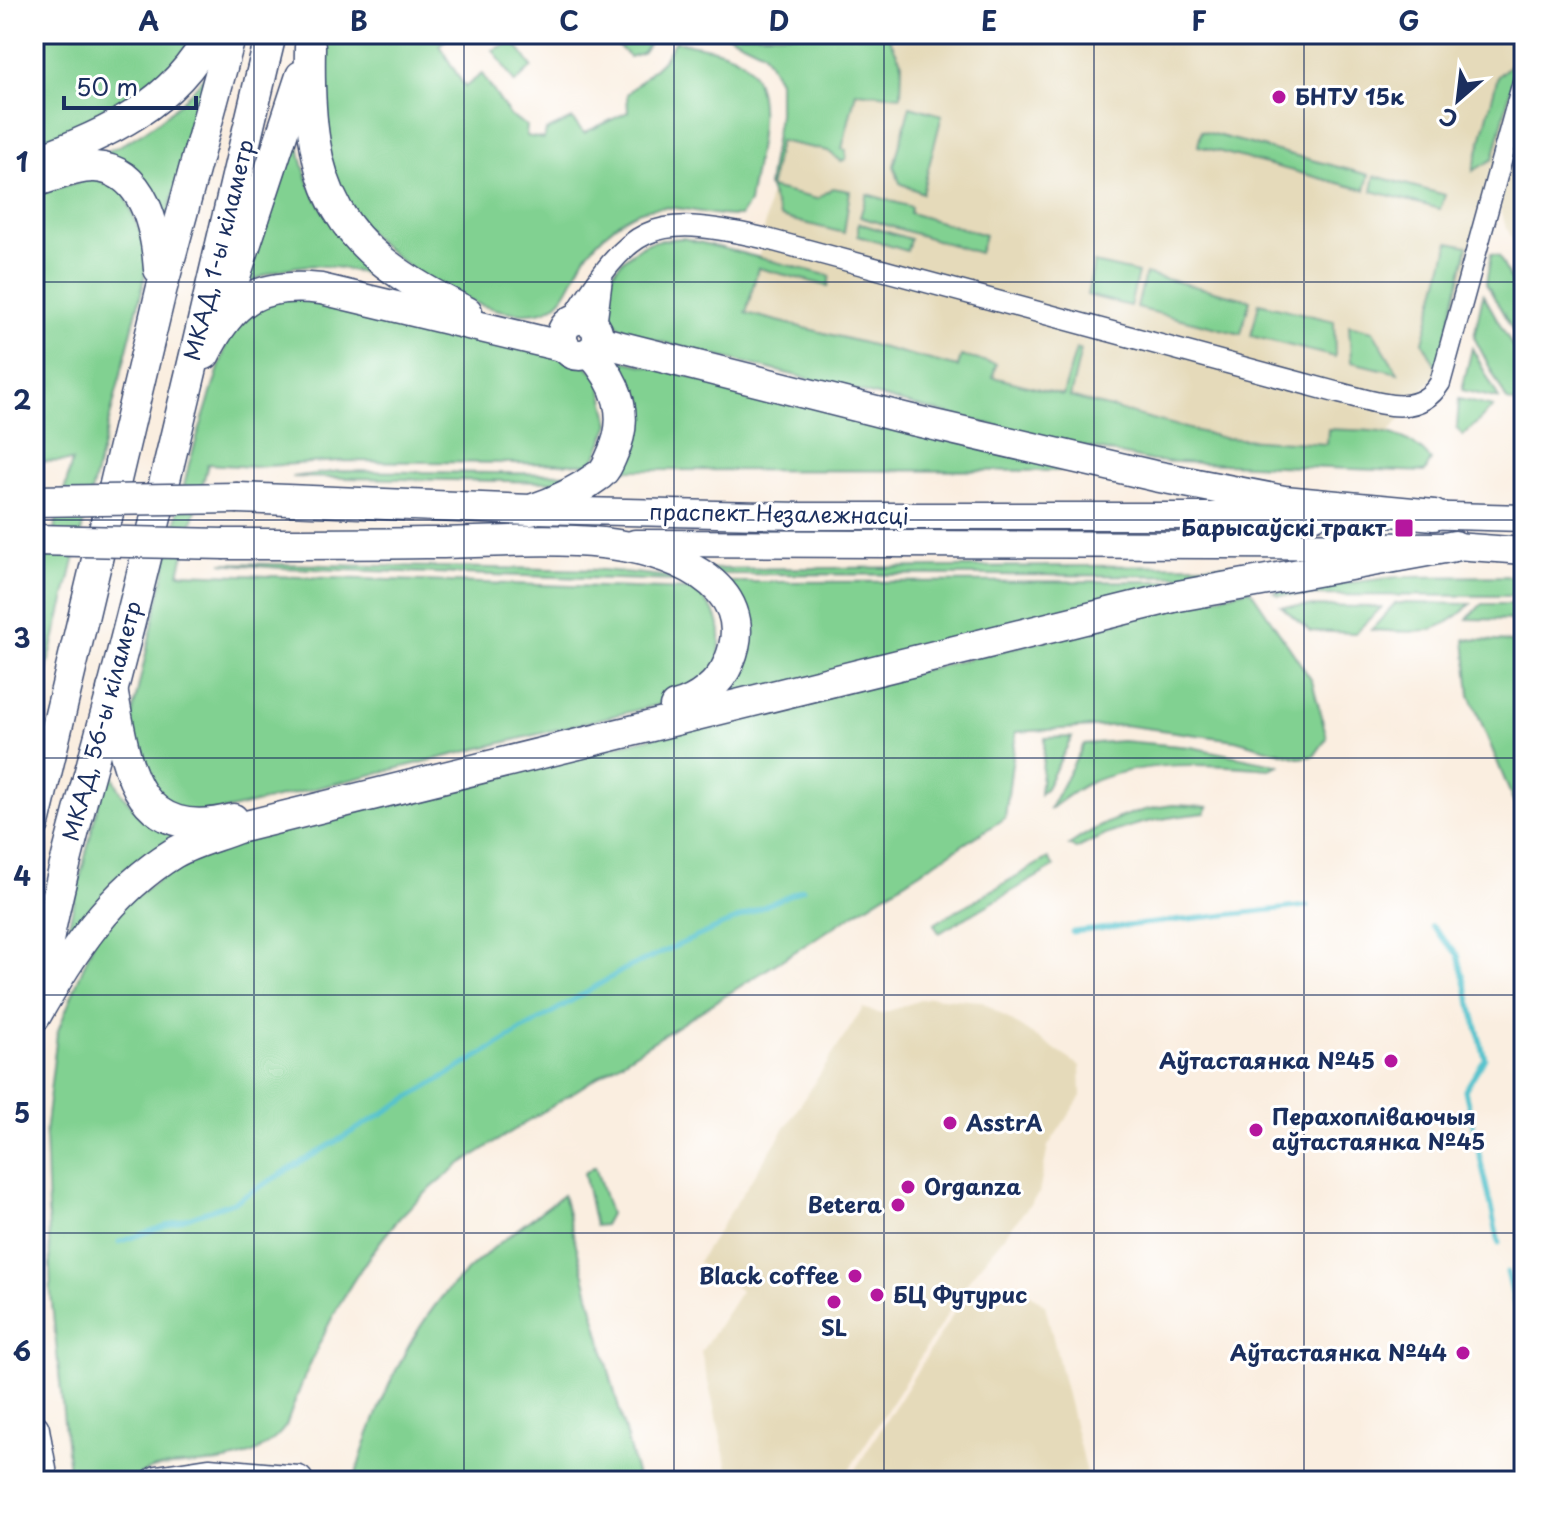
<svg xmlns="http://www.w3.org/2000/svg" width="1558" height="1515" viewBox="0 0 1558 1515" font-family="'Playpen Sans',sans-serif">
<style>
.built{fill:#e5daba}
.green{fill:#81d191;stroke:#4e8078;stroke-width:2}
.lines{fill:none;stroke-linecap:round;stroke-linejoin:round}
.stream{stroke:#56c3cd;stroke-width:5}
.minor-casing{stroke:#3c4c72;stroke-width:23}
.major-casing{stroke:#3c4c72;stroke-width:29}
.highway-casing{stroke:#3c4c72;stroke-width:33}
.minor{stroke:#fff;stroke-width:20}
.major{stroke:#fff;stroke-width:26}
.highway{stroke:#fff;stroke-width:30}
.highway-bridge-casing{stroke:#3c4c72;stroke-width:33;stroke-linecap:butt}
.highway-bridge{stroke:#fff;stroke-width:30}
.grid{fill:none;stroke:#1b2f5e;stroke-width:2;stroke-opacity:0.55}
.poi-dot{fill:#b5179e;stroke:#fff;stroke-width:3}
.labels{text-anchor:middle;stroke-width:6;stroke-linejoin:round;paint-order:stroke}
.poi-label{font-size:22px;font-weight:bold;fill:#1b2f5e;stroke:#fff;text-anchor:start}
.street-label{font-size:22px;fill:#1b2f5e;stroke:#fff}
.neatline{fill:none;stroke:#1b2f5e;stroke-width:3}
.grid-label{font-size:26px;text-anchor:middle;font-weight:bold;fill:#1b2f5e}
</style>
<rect width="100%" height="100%" fill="#fff"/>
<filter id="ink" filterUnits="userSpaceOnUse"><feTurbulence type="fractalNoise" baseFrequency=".0125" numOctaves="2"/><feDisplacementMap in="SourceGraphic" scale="16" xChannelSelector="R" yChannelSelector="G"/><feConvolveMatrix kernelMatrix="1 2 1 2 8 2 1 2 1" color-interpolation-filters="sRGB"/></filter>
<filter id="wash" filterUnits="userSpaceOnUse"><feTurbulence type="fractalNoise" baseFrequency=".006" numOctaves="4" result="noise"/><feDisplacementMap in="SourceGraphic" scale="32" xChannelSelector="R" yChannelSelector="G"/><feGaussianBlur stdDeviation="1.8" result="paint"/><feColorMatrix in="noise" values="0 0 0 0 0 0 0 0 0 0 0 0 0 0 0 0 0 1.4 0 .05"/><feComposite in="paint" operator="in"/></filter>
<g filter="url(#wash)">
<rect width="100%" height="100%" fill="#faeee0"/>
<g class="built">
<polygon points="818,34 1524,34 1524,267 1493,195 1446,362 1378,446 1223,438 746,313 763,238 780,123"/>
<polygon points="929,997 981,1001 1080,1066 1081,1096 1048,1146 1039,1193 971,1277 842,1481 731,1481 701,1352 741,1291 698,1262 863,1008 880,1014"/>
<polygon points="1027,1291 1045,1305 1088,1481 848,1481 960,1303"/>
</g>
<g class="green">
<polygon points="34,34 199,34 143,97 34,153"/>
<path d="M 326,34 L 453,34 L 439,45 L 465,87 L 482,74 L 510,116 L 527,126 L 526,136 L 544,139 L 546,131 L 572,119 L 584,133 L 628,112 L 627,94 L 663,60 L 675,41 C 695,46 723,48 741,60 C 778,87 754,165 749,203 L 740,216 C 706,218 671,199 638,212 C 619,219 599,238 587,254 C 572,275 568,307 539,312 C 472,323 369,250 340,193 C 332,177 315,94 314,75 C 314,62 322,46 326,34 Z"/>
<polygon points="614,34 656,34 642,53 629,57 612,39"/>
<polygon points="726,34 887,34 902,63 901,96 856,92 842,149 846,150 846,159 841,161 828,151 779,141 770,188 817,199 833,188 850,191 844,233 780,217 768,186 779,114 779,81 763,52"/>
<polygon points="514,41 532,67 515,83 493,50"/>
<polygon points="1519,57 1493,159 1473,171 1498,76"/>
<path d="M 207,73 L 166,221 L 98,155 C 143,138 177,111 207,73 Z"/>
<polygon points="910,106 942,115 922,193 900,183 894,166"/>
<path d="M 297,121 C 299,202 340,232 395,283 C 337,264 295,254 241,288 Z"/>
<polygon points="1201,131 1369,175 1365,190 1198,146"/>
<polygon points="1375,176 1445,195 1440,209 1372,191"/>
<polygon points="94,178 124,192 147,249 144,282 34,720 34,573 43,573 72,461 34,462 34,336 39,320 34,319 34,194"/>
<polygon points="867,194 911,207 910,213 985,235 979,253 860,217"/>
<polygon points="858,223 910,239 907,251 858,236"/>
<path d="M 683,238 L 830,276 L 828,286 L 758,268 L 746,313 L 958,367 L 961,356 L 996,364 L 993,377 L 1063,395 L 1076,349 L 1081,350 L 1070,397 L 1223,438 L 1327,444 L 1328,429 C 1371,432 1401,425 1431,460 L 1425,472 L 1152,461 L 1040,437 L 626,333 C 590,301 608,264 646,244 C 657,239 672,239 683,238 Z"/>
<polygon points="1449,242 1468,246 1438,370 1423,342"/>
<polygon points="1491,254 1499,256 1524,308 1524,350 1486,283"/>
<polygon points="1094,263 1138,273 1130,306 1087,295"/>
<polygon points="1145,274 1250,300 1241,334 1137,308"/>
<polygon points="1483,294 1524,367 1524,403 1520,404 1507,401 1474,337"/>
<path d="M 286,295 L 396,313 L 577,359 L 599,376 L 610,424 L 596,457 L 589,464 L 339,461 L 253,467 L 208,464 L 179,573 L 694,590 C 724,616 721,627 719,664 L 674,701 L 223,811 L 183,813 L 144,787 L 128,733 L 189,464 L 227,342 L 250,313 Z"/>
<polygon points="1259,303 1334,321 1335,357 1251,336"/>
<polygon points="1349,325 1373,331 1398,373 1351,362"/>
<polygon points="1472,348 1499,399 1462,390"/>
<polygon points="615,359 1111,471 617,470"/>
<polygon points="1459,399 1493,407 1463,436 1457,427"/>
<polygon points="340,471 573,474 552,482 291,477"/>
<polygon points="221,563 603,570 663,576 677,581 282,568"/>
<polygon points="1319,564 1246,576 713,574 704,569"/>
<polygon points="1524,576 1524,596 1278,595 1274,592 1397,577"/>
<path d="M 1242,581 L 728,697 C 767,651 746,627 722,582 Z"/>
<path d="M 1250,589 L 1312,681 L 1327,738 L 1314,756 L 1299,758 L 1235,740 L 1123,725 L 1016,732 L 1005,818 L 459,1165 C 438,1183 413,1201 395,1223 C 344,1284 312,1352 286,1426 C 254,1469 207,1461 160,1467 C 147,1469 138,1477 126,1481 C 111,1486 86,1481 70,1481 L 51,1294 L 45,1133 L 57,1033 L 99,928 L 122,906 L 201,849 Z"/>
<path d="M 1396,603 L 1471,604 C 1436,638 1416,632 1371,630 Z"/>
<polygon points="1482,604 1524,604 1524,620 1467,619"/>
<polygon points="1281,606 1382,607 1355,633 1310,631"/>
<polygon points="1465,639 1524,643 1524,827 1470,695"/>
<polygon points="1072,737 1046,788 1040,794 1045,738"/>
<path d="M 1122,741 L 1191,747 L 1279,765 L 1270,769 C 1210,764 1141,759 1085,785 C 1072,792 1060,802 1049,810 L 1084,744 Z"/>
<path d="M 109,759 C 116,803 147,822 185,837 C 132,871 100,891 64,944 Z"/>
<path d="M 1173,805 L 1208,807 L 1205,813 C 1157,818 1118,826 1076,849 L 1069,845 C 1103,822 1132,810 1173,805 Z"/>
<polygon points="1048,858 1054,867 939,933 934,924"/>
<polygon points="595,1166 610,1214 604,1225 595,1226 584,1173"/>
<path d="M 563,1195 L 638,1481 L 354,1481 C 370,1422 402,1346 441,1298 C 475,1258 521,1227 563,1195 Z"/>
</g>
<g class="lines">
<g class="stream">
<polyline points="1432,926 1458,955 1485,1058 1465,1090 1499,1243"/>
<polyline points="1072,932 1307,906"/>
<polyline points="119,1242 236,1201 625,969 803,889"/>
<polyline points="1507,1272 1524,1343"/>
</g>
</g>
</g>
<g filter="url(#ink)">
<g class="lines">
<defs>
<g id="minor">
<path d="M 571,321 C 631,225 649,212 763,238 L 1339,393 C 1375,401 1416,421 1440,383 L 1524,78"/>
<polyline points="596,327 602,278"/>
</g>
<g id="major">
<polyline points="535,510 801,516 1315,516"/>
<polyline points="1415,515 1524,518"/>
<polyline points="635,543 1455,546 1524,551"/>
</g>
<g id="highway">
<path d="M 310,47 C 307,193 334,247 467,312"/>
<path d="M 34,161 C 104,136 175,104 210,34"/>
<path d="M 34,182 C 52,177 76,166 95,167 C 145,170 156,230 159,269"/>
<polyline points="221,319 301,76"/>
<circle cx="580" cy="337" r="18"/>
<polyline points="598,341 908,419 1155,476 1284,501 1434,515"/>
<path d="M 205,354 C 232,299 259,282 321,289 L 565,347"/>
<path d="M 238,498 L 531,510 C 555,502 578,491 598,476 C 605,472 609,462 612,455 C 631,416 617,382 590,352"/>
<path d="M 225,544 C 292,544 359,544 426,543 C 484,543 545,537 602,543 C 664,549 763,582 729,662 C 720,684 698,701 675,707"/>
<path d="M 112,689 C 126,763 132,844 233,819"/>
<polyline points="34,824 161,291 231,34"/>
<path d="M 38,1000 C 53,893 85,792 113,688 C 170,471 218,252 271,34"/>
<path d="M 35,1017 C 71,953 110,892 174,853 C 193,842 218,836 238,828 L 1178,596 L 1455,546"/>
<polyline points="34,1429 43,1481"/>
<polyline points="157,1481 209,1473 298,1481"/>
</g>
</defs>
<use href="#minor" class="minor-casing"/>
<use href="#major" class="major-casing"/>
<use href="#highway" class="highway-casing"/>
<use href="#minor" class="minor"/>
<use href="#major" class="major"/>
<use href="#highway" class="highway"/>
<defs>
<g id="highway-bridge">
<polyline points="34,501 238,498"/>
<polyline points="34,540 225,544"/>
</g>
</defs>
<use href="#highway-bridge" class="highway-bridge-casing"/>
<use href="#highway-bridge" class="highway-bridge"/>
</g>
</g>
<path class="grid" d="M 254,34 L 254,1481M 464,34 L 464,1481M 674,34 L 674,1481M 884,34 L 884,1481M 1094,34 L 1094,1481M 1304,34 L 1304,1481M 34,282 L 1524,282M 34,520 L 1524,520M 34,758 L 1524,758M 34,995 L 1524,995M 34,1233 L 1524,1233"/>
<g class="poi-dot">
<circle cx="1279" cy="97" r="8"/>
<rect x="1394" y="518" width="20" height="20" rx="4"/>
<circle cx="1391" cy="1061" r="8"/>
<circle cx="950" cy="1123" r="8"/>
<circle cx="1256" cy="1130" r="8"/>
<circle cx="908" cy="1187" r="8"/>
<circle cx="898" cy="1205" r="8"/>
<circle cx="855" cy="1276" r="8"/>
<circle cx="877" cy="1295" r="8"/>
<circle cx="834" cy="1302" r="8"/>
<circle cx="1463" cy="1353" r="8"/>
</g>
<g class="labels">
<g class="poi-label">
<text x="1295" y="105">БНТУ 15к</text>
<text x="1386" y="536" text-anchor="end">Барысаўскі тракт</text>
<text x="1375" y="1069" text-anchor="end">Аўтастаянка №45</text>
<text x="1272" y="1125">Перахопліваючыя<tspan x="1272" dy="25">аўтастаянка №45</tspan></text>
<text x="966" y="1131">AsstrA</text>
<text x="924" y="1195">Organza</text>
<text x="882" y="1213" text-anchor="end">Betera</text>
<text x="839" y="1284" text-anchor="end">Black coffee</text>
<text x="893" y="1303">БЦ Футурис</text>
<text x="834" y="1336" text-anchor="middle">SL</text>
<text x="1447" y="1361" text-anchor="end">Аўтастаянка №44</text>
</g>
<g class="street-label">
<text transform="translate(219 250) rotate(-76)" y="8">МКАД, 1-ы кіламетр</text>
<text transform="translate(779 514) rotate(1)" y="8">праспект Незалежнасці</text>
<text transform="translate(102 721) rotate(-75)" y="8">МКАД, 56-ы кіламетр</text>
</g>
</g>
<rect width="1558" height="1515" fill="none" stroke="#fff" stroke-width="88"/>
<g transform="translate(1458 100) rotate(208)" stroke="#ffffff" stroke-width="6" paint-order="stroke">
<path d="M0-6L14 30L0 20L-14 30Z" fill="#1b2f5e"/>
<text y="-12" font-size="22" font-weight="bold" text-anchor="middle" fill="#1b2f5e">С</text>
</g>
<path d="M64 96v12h132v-12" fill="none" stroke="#1b2f5e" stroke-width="4"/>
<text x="76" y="96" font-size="24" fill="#1b2f5e" stroke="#ffffff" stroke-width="6" paint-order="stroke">50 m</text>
<rect x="44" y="44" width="1470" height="1427" class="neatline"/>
<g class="grid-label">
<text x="149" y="31">A</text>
<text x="359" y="31">B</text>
<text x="569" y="31">C</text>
<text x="779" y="31">D</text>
<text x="989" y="31">E</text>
<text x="1199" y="31">F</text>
<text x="1409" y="31">G</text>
<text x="22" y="172">1</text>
<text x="22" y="410">2</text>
<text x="22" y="648">3</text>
<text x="22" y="886">4</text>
<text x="22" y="1123">5</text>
<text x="22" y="1361">6</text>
</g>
</svg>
